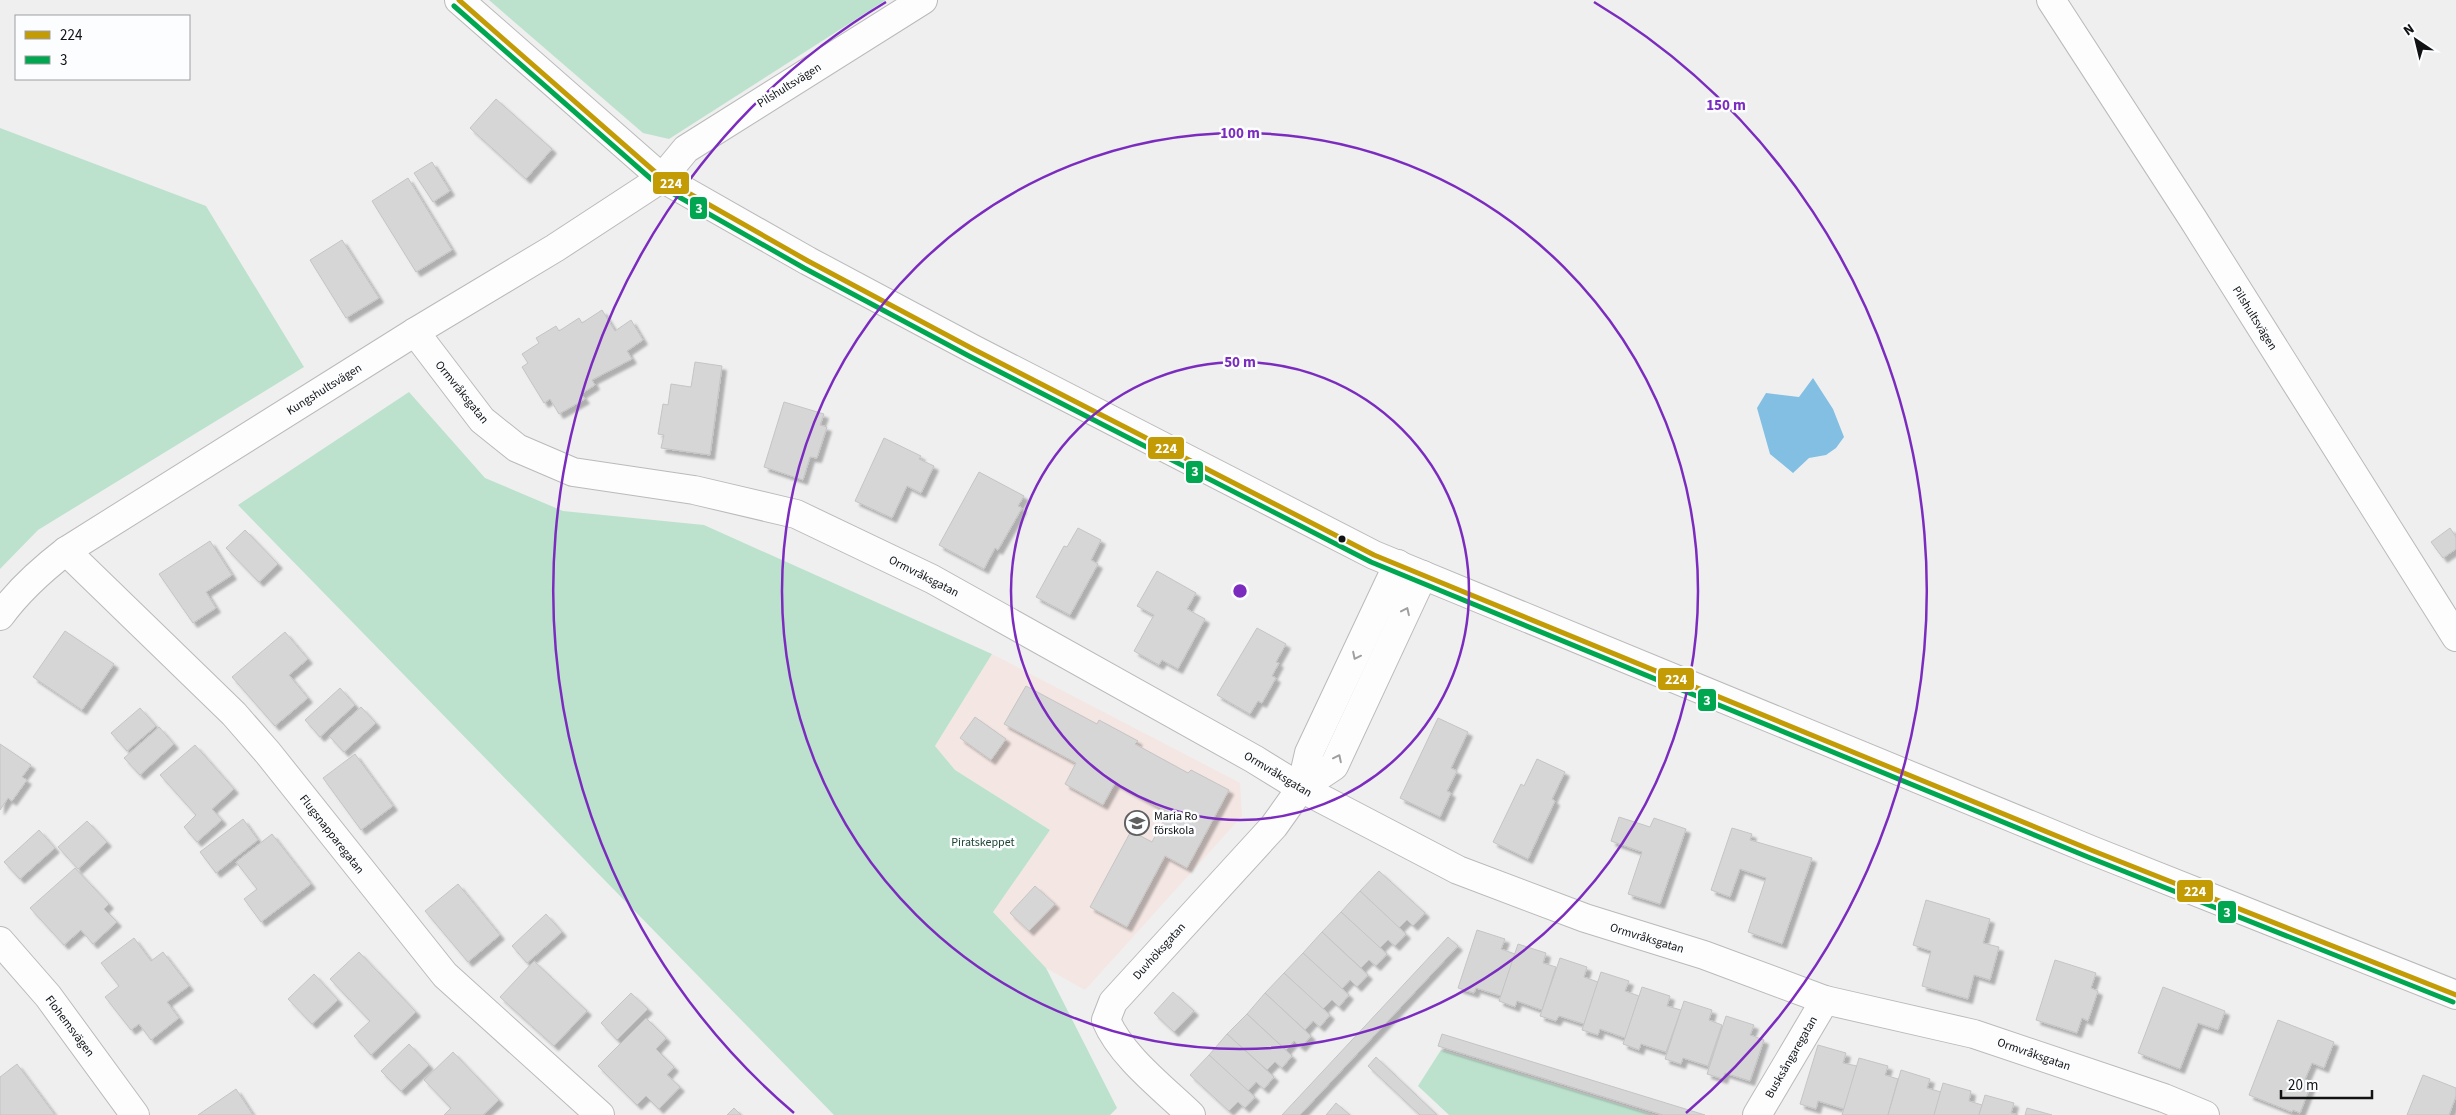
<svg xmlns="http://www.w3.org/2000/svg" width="2456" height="1115" viewBox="0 0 2456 1115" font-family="'Source Sans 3',sans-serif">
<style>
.education{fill:#f4e6e2}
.green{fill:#bce2cd}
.water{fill:#82bfe3}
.building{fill:#d7d6d7;stroke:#c5c4c5;filter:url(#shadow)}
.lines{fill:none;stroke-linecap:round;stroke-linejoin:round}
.minor-casing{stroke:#bababb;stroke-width:30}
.tertiary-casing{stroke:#bababb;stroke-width:30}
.minor{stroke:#fdfdfd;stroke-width:28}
.tertiary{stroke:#fdfdfd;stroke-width:28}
.bus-1-casing{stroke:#fbfdff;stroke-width:9}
.bus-2-casing{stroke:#fbfdff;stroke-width:9}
.bus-1{stroke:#c39b05;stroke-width:5}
.bus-2{stroke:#00a650;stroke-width:5}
.oneway{stroke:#9f9f9f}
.ring{fill:none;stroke:#7b2cbf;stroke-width:2.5}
.bus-dot{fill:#111213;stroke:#fbfdff;stroke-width:2}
.labels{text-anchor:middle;stroke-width:5;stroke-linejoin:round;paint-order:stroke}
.street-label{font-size:12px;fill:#111213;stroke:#fbfdff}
.poi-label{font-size:12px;fill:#111213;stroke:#fbfdff;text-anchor:start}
.park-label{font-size:12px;fill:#204633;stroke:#fbfdff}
.centre{fill:#7b2cbf;stroke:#fbfdff;stroke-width:2.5}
.ring-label{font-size:15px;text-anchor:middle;font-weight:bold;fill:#7b2cbf;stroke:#fbfdff;stroke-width:5;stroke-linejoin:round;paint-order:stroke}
.line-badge{stroke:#fbfdff;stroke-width:2}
.badge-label{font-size:14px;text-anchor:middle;font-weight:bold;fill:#fff}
</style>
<defs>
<filter id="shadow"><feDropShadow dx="4.5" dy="4.5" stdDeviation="1" flood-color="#0004"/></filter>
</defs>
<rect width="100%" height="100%" fill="#efeff0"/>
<polygon class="education" points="992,654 1240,783 1242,816 1085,990 1046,968 993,912 1050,830 955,770 935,746"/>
<g class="green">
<polygon points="489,0 886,0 669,139 643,133"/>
<polygon points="0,128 206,206 304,367 38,530 0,569"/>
<polygon points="409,392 485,478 563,511 704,525 992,654 935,746 955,770 1050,830 993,912 1046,968 1117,1108 1110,1115 834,1115 238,505"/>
<polygon points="1441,1050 1653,1115 1449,1115 1418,1086"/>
</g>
<polygon class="water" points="1813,378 1833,409 1844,437 1836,448 1826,455 1809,458 1793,473 1770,454 1757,408 1766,393 1799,397"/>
<g class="building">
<polygon points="496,99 552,149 526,179 470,128"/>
<polygon points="432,162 450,191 433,202 414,173"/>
<polygon points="408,178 452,250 416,272 372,201"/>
<polygon points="342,240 379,298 346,318 310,260"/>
<polygon points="602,310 615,331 631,320 643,340 627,351 632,359 592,380 595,385 581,394 585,399 559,414 550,399 544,403 522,367 528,363 522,354 539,343 536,338 556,326 559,331 579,318 582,323"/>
<polygon points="695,362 722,366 710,455 661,448 664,435 658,434 663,404 668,405 671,384 691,387"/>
<polygon points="784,402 824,414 820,425 827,427 817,458 810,457 803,480 764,467"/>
<polygon points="884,438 921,456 919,459 934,466 921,493 907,486 892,518 855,501"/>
<polygon points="979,472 1024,496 1018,506 1022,508 998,550 995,548 984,569 939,545"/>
<polygon points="1078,528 1101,540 1091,560 1098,564 1070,615 1036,597 1064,546 1067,547"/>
<polygon points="2450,528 2456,537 2456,549 2443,558 2431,542"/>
<polygon points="245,530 278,564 259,582 226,548"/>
<polygon points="210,541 232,575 206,592 216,608 193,623 159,574"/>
<polygon points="1157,571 1196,593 1187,609 1205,619 1178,669 1162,660 1159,665 1134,651 1154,615 1137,606"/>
<polygon points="1257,628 1286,644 1276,662 1279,663 1272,676 1276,678 1262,703 1258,701 1250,714 1217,695"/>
<polygon points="65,631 114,664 82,710 33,677"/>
<polygon points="285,632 308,659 289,675 308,698 275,726 232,677"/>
<polygon points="1026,686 1097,724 1099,720 1138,741 1135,744 1188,773 1191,770 1229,790 1187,868 1165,856 1127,927 1090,907 1131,831 1152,842 1168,812 1115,783 1103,805 1065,784 1076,763 1004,724"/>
<polygon points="340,688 355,705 320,737 305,720"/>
<polygon points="361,707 376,723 344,752 329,736"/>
<polygon points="140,708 156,726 127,751 111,733"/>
<polygon points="975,717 1006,739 991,760 960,738"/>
<polygon points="1438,718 1468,732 1451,768 1457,771 1447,791 1451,793 1440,817 1400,798"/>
<polygon points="159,727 174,744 140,775 124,758"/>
<polygon points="0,744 31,765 22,777 27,780 12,801 8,798 0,810"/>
<polygon points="195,745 234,789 212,809 222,820 197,842 184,827 196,815 160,775"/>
<polygon points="355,754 393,806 361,830 323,778"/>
<polygon points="1537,759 1565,772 1552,799 1555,801 1528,859 1493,842 1521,784 1524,786"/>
<polygon points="1619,817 1650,827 1654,818 1686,829 1660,904 1628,894 1642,852 1611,841"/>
<polygon points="243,819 258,840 216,873 200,852"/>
<polygon points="87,821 107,842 78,869 58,847"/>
<polygon points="1732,828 1752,834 1750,840 1812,858 1782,944 1748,932 1766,878 1740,869 1730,897 1711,890"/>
<polygon points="39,830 55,848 20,879 4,862"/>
<polygon points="272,834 311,884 261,922 244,899 257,889 236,862"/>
<polygon points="75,868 109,904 104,909 117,922 93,944 81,930 64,945 30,908"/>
<polygon points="1379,871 1425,913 1413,926 1407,920 1399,928 1360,891"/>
<polygon points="458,884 500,935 468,962 425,911"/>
<polygon points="1035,886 1055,904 1029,931 1010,913"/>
<polygon points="1360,891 1406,934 1395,946 1388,940 1380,948 1341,912"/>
<polygon points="1926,900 1990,919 1983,943 1999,947 1990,980 1974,975 1968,999 1922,986 1931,951 1913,945"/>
<polygon points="1341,912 1387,954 1376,966 1369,960 1361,968 1322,932"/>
<polygon points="546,914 562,932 527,963 512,946"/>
<polygon points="1477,930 1505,939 1501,949 1515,954 1501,996 1476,988 1474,993 1458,988"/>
<polygon points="1322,932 1368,975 1357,987 1350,980 1342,989 1303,953"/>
<polygon points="1448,937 1458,946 1300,1115 1282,1115"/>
<polygon points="134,938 151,961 163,952 189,986 167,1002 179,1018 151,1040 139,1024 131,1030 105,997 119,986 101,963"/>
<polygon points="1518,944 1546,953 1543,963 1556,967 1542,1010 1517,1001 1515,1007 1499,1001"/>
<polygon points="359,952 416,1012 371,1055 354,1036 370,1021 330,979"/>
<polygon points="1303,953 1349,995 1339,1007 1332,1000 1323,1009 1284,973"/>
<polygon points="1560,958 1587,967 1584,977 1598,982 1584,1024 1559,1016 1556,1021 1540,1016"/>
<polygon points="2055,960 2096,973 2091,988 2098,991 2088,1021 2082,1018 2077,1033 2036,1020"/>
<polygon points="534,961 587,1011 554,1046 500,997"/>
<polygon points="1601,972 1629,981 1625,991 1639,996 1625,1038 1600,1029 1598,1035 1582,1030"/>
<polygon points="1284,973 1330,1015 1320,1027 1313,1021 1305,1030 1265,993"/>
<polygon points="314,974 338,1000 312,1024 288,999"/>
<polygon points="1642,987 1670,996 1667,1006 1681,1010 1666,1052 1641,1044 1639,1050 1623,1044"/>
<polygon points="2163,987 2225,1011 2218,1030 2198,1023 2180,1069 2138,1053"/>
<polygon points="1173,992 1194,1011 1174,1032 1154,1013"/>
<polygon points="631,993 648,1009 617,1040 601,1023"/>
<polygon points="1265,993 1311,1036 1301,1047 1294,1041 1286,1050 1247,1014"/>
<polygon points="1684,1001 1712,1010 1709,1020 1722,1025 1708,1066 1683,1058 1681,1064 1665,1059"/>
<polygon points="1247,1014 1292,1056 1282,1068 1275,1062 1267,1070 1227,1034"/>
<polygon points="1726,1016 1754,1025 1750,1035 1764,1040 1750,1081 1725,1073 1723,1079 1707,1074"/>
<polygon points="646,1018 666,1038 656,1049 674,1067 667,1075 680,1087 659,1109 646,1096 637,1105 598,1066"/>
<polygon points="2278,1020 2334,1042 2324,1068 2312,1063 2305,1079 2312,1082 2300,1113 2293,1110 2292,1112 2249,1095"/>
<polygon points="1227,1034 1274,1077 1264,1089 1256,1082 1248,1091 1209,1055"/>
<polygon points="1442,1034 1705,1115 1663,1115 1438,1046"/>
<polygon points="409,1044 429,1065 401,1091 381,1071"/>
<polygon points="1818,1045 1846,1053 1843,1063 1857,1066 1844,1109 1818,1101 1816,1109 1800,1104"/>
<polygon points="453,1052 499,1100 483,1115 444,1115 451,1108 424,1080"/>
<polygon points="1209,1055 1255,1097 1245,1108 1238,1102 1229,1111 1190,1075"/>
<polygon points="1376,1057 1437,1115 1420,1115 1368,1066"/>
<polygon points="1859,1058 1888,1066 1885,1075 1898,1079 1888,1115 1842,1115"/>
<polygon points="17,1064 55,1115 0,1115 0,1077"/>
<polygon points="1901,1070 1930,1079 1927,1088 1941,1092 1934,1115 1888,1115"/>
<polygon points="2423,1075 2456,1088 2456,1096 2449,1115 2407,1115"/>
<polygon points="1943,1083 1971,1091 1969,1101 1982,1105 1979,1115 1934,1115"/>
<polygon points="236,1089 253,1115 198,1115"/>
<polygon points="1985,1095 2014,1103 2011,1113 2018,1115 1979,1115"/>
<polygon points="1336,1103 1350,1115 1326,1115"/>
<polygon points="734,1108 741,1115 727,1115"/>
<polygon points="2027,1108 2052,1115 2025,1115"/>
</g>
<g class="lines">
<defs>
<g id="minor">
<polyline points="459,0 662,178 686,149 923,0"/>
<polyline points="2051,0 2193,219 2456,637"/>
<polyline points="415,332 482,420 517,448 573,472 694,490 796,514 932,579 1254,759 1301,788 1458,870 1585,918 1704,955 1825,1000 1974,1034 2164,1098 2205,1115"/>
<polyline points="66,551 234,714 268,753 445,975 600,1115"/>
<polyline points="1301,788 1309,753 1398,564"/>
<polyline points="0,941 48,996 135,1115"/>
<path d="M 1191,1115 C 1163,1088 1121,1056 1106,1020 L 1113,1002 L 1274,826 L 1301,788 L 1334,766 L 1423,575"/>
<polyline points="1757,1115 1825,1000"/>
</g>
<path id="tertiary" d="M 0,616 C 19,590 40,571 66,551 L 415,332 L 555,248 L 662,178 L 808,261 L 973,349 L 1374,555 L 2091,850 L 2456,995"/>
</defs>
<use href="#minor" class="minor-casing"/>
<use href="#tertiary" class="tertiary-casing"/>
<use href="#minor" class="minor"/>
<use href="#tertiary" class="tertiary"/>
<defs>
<polyline id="bus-1" points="459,0 662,178 808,261 973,349 1374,555 2091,850 2456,995"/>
<polyline id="bus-2" points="454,6 658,185 804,268 969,356 1371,562 2088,857 2453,1002"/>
</defs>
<use href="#bus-1" class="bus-1-casing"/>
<use href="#bus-2" class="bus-2-casing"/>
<use href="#bus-1" class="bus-1"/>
<use href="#bus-2" class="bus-2"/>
</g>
<defs><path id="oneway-chevron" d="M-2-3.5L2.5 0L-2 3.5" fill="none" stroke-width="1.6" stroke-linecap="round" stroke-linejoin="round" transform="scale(1.25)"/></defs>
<g class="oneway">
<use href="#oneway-chevron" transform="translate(1406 611) rotate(-65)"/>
<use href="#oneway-chevron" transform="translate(1356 656) rotate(116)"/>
<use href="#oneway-chevron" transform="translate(1338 758) rotate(-64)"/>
</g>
<g class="ring">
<circle cx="1240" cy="591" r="229"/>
<circle cx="1240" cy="591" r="458"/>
<path d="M794 1113A687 687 0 0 1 886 2M1594 2A687 687 0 0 1 1686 1113"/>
</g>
<defs>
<symbol id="school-ring" viewBox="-11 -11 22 22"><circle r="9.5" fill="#fbfdff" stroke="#5f5f60" stroke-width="1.5"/><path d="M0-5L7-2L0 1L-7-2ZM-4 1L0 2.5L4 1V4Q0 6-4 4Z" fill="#5f5f60"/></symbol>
</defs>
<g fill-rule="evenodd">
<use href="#school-ring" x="1123" y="809" width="28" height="28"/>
</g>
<circle class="bus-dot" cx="1342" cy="539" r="4.5"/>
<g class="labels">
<g class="street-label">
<text transform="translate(789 85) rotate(-32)" y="4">Pilshultsvägen</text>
<text transform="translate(2255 318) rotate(58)" y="4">Pilshultsvägen</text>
<text transform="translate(324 389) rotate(-32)" y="4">Kungshultsvägen</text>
<text transform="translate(462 392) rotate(51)" y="4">Ormvråksgatan</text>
<text transform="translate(924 576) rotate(27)" y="4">Ormvråksgatan</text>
<text transform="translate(1278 774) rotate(31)" y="4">Ormvråksgatan</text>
<text transform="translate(332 834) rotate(52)" y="4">Flugsnapparegatan</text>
<text transform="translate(1647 938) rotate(17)" y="4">Ormvråksgatan</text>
<text transform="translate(1159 951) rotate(-48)" y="4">Duvhöksgatan</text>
<text transform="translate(70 1026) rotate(53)" y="4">Flohemsvägen</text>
<text transform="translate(2034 1054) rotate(19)" y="4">Ormvråksgatan</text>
<text transform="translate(1791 1057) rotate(-60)" y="4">Busksångaregatan</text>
</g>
<g class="poi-label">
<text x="1154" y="820">Maria Ro<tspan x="1154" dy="14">förskola</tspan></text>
</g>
<g class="park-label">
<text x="983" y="846">Piratskeppet</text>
</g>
</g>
<circle cx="1240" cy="591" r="8" class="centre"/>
<g class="ring-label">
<text x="1726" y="110">150 m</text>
<text x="1240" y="138">100 m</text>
<text x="1240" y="367">50 m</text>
</g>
<g class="line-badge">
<rect x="652" y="171" width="38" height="24" rx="5" fill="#c39b05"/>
<rect x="689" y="196" width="19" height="24" rx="5" fill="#00a650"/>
<rect x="1147" y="436" width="38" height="24" rx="5" fill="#c39b05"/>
<rect x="1185" y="460" width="19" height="24" rx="5" fill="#00a650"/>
<rect x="1657" y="667" width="38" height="24" rx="5" fill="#c39b05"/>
<rect x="1697" y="688" width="20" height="24" rx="5" fill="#00a650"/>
<rect x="2176" y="879" width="38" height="24" rx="5" fill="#c39b05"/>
<rect x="2217" y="900" width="20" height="24" rx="5" fill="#00a650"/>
</g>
<g class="badge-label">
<text x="671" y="188">224</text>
<text x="699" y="213">3</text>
<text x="1166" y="453">224</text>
<text x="1195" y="476">3</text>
<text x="1676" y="684">224</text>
<text x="1707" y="705">3</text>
<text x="2195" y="896">224</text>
<text x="2227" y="917">3</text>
</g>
<rect x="15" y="15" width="175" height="65" fill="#fbfdff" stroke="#9d9fa1"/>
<rect x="25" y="31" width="25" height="8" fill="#c39b05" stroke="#9d9fa1"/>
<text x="60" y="40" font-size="15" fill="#111213">224</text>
<rect x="25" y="56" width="25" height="8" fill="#00a650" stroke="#9d9fa1"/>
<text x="60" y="65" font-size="15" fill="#111213">3</text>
<g transform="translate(2416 40) rotate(325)" stroke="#fbfdff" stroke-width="4" paint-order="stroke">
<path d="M0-4L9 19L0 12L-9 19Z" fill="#111213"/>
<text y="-8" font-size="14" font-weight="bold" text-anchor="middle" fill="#111213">N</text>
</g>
<path d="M2281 1090v8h91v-8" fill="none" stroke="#111213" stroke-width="2.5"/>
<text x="2288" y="1090" font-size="15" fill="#111213" stroke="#fbfdff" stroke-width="4" paint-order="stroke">20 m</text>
</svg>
